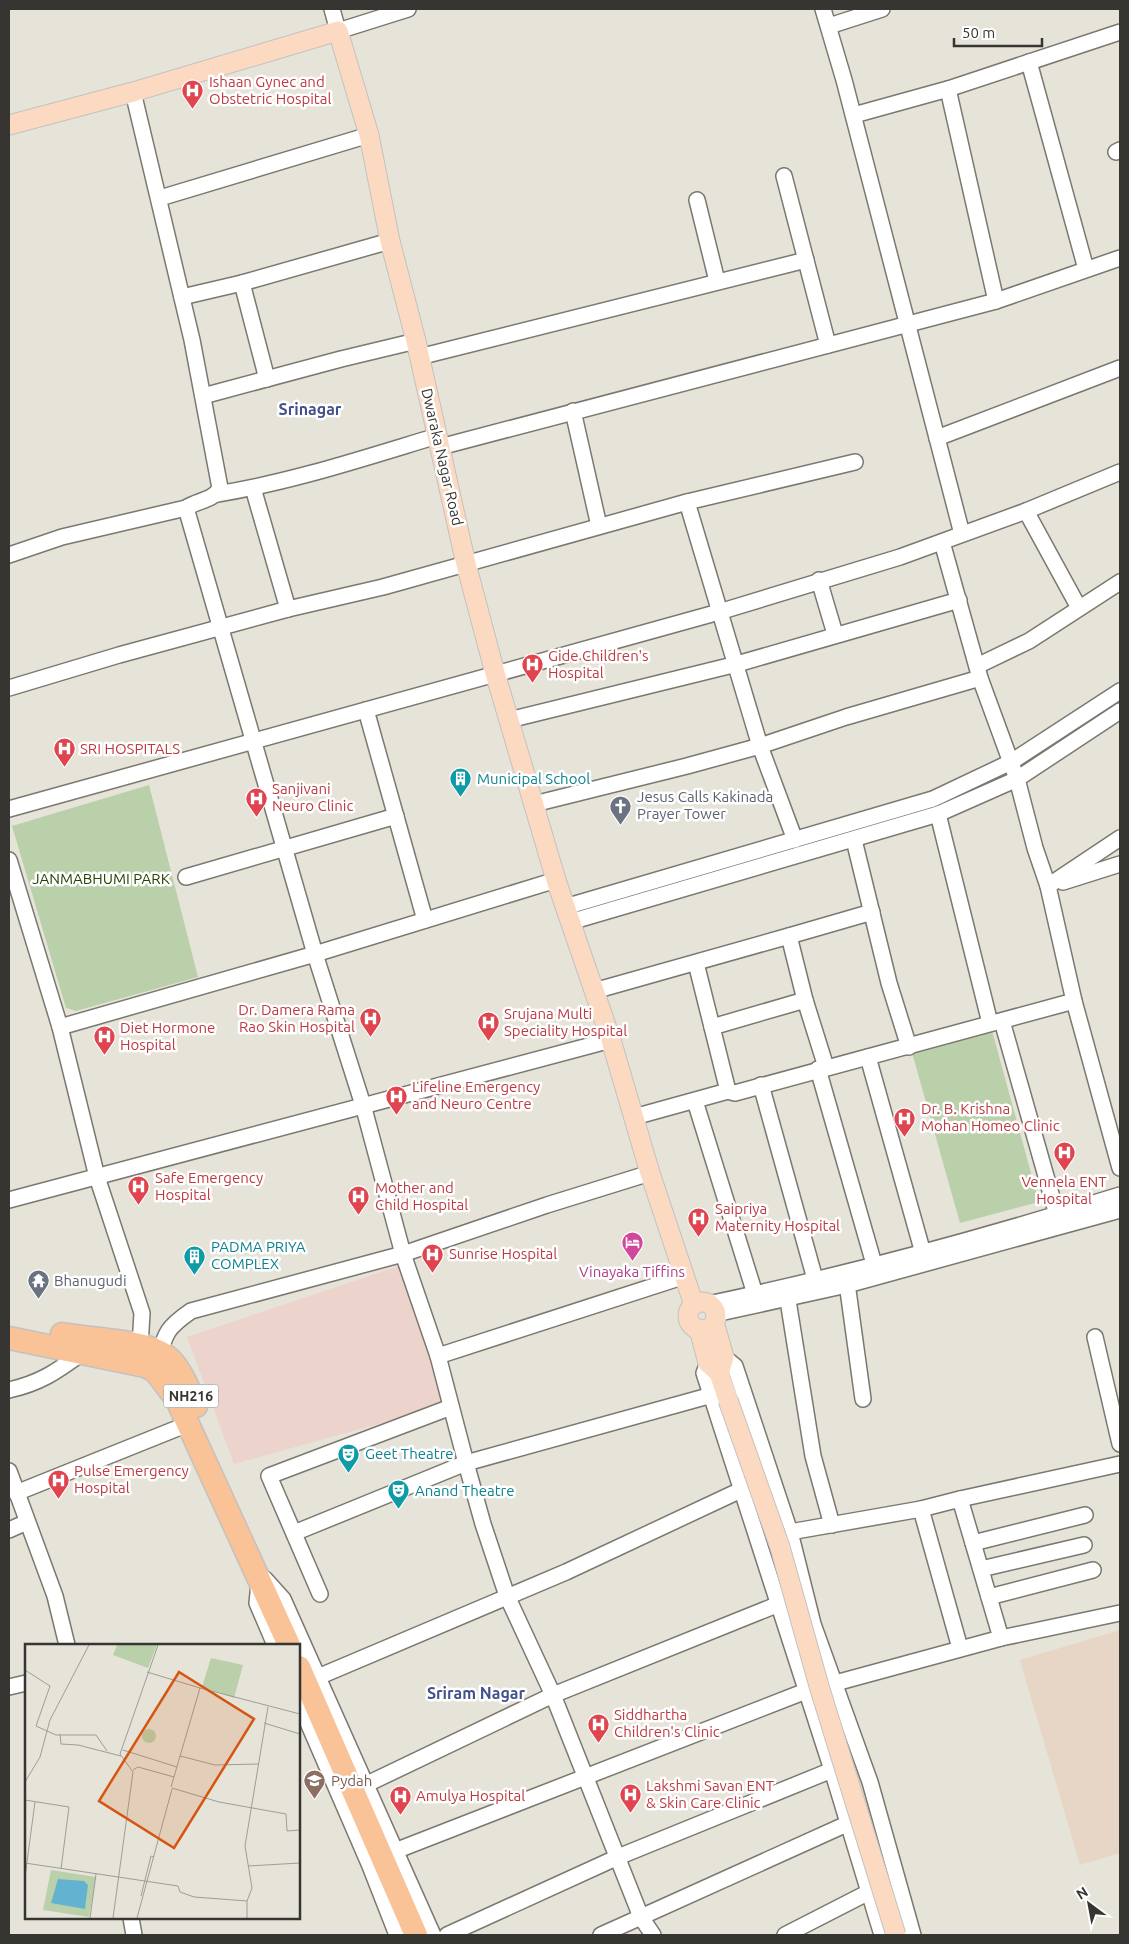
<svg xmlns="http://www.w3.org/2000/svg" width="1129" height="1944" viewBox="0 0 1129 1944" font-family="Ubuntu,sans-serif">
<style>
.commercial{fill:#ecd3cb}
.industrial{fill:#e7d6c5}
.green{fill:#b9d0ab}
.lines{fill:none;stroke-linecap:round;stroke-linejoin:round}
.minor-casing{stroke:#7a786f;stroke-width:18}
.major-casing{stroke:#c3c2c1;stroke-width:21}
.highway-casing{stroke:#c3c2c1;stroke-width:25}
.minor{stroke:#fff;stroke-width:15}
.major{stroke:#fbdac1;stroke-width:19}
.highway{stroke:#f9c297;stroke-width:22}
.major-bridge-casing{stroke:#c3c2c1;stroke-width:21;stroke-linecap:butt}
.major-bridge{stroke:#fbdac1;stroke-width:19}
.labels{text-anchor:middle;stroke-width:5;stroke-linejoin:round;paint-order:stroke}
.shield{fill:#fff;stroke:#72726f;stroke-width:1}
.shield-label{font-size:14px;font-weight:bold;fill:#363531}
.health-label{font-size:15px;fill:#be3a42;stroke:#fff;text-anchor:start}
.street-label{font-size:15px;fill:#363531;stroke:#fff}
.culture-label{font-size:15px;fill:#0d838f;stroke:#fff;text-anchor:start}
.worship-label{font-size:15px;fill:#5b616d;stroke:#fff;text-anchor:start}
.park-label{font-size:15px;fill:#234202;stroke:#fff}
.hotel-label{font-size:15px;fill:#b23c85;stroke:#fff}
.education-label{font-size:15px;fill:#785e54;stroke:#fff;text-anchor:start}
.neighbourhood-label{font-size:16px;font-weight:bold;fill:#42518d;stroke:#fff}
.inset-road{fill:none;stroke:#a09d96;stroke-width:1}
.view{fill:#d65510;fill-opacity:0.15;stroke:#d65510;stroke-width:2.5}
.inset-edge{fill:none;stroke:#363531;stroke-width:2.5}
</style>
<rect width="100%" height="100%" fill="#e6e3d9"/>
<polygon class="commercial" points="399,1266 446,1405 234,1464 187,1337"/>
<polygon class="industrial" points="1120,1630 1120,1853 1080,1865 1020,1660"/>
<g class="green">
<polygon points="149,785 198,977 76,1011 66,1008 12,826"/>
<polygon points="991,1027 1039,1202 960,1223 911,1049"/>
</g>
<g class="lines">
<defs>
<g id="minor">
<polyline points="332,9 338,31 408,9"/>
<polyline points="823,9 844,80 962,534"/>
<polyline points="829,26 882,9"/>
<polyline points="1029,62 1086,269"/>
<polyline points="854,115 948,89"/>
<polyline points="1116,152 1120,150"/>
<polyline points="784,176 828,345"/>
<polyline points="160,198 369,135"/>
<polyline points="697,200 717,281"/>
<polyline points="182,297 242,283"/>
<polyline points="996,301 948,89 1120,32"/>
<polyline points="419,357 806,260"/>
<polyline points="267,379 242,283 390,241"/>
<polyline points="203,396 341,359 416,341"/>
<polyline points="573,411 599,526"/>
<polyline points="937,438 1120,368"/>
<polyline points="440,447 996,301 1120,258"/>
<polyline points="253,488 288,609"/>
<path d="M 217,494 C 292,482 364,458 437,436"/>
<polyline points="186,508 315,954 363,1105 403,1254 438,1356 466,1463 712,1395"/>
<polyline points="1026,511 1120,472"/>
<polyline points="942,542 980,678 1017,779 1035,848 1048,886 1074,1001 1120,1168"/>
<path d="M 9,555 L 62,537 L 186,508 C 198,500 213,501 220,488 L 192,340 L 133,92"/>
<polyline points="819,580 835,634"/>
<polyline points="977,666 1029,641 1120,582"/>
<polyline points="9,688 119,655 288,609 383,587 687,502"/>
<polyline points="366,710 425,920"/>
<polyline points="509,720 737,664 959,600"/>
<polyline points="534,804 687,766 760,746 846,717 980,678"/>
<polyline points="9,809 719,612 900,557 1026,511 1079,608"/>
<polyline points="938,814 990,1023"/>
<polyline points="795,840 760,746 687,502 855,462"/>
<polyline points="854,840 889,983 909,1047"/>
<polyline points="9,860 60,1027 97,1177 142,1313 140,1346"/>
<polyline points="186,877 396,816"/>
<polyline points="1063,882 1120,864"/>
<polyline points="1048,886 1120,838"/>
<polyline points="565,907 933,799 1011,762 1120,691"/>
<polyline points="570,922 938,814 1017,779 1120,711"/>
<polyline points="789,936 872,912"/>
<polyline points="696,963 728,1091"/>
<polyline points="594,991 789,936 805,1000 826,1067"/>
<polyline points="1002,1021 1057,1215"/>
<polyline points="60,1027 315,954 556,880"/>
<polyline points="712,1027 805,1000"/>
<polyline points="868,1057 923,1253"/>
<polyline points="818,1069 874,1264"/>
<polyline points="761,1085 815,1279"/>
<polyline points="695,1101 755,1294"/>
<polyline points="634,1117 728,1091 735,1093 1074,1001"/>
<polyline points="9,1200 611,1040"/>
<polyline points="846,1276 863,1399"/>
<polyline points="786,1288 813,1456 832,1525"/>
<path d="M 708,1304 C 847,1275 985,1237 1120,1195"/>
<polyline points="715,1314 847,1285 1120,1210"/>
<polyline points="1095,1337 1120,1444"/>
<polyline points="438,1356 685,1276"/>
<polyline points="724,1357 735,1366 790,1532 813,1624 870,1782 913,1935"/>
<path d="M 158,1360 C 165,1332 168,1327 191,1311 L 403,1254 L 547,1205 L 650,1173"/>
<polyline points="708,1363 704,1373 832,1770 882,1935"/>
<path d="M 9,1390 C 40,1383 56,1372 82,1353"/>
<polyline points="9,1471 55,1596 67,1645"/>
<polyline points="16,1493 188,1424"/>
<polyline points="960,1499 1120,1464"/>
<polyline points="921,1509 960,1648"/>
<polyline points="9,1530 27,1522"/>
<polyline points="294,1533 466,1463 483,1524 507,1596 553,1695 641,1917 601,1935"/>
<polyline points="973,1543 1085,1515"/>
<polyline points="981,1569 1084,1545"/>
<polyline points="265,1579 283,1599 433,1935"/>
<polyline points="259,1584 257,1603 275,1645"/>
<polyline points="320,1594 269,1476 451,1407"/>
<polyline points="989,1597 1093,1570"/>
<polyline points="1001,1638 1120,1613"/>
<polyline points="318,1677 566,1572 743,1489"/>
<polyline points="9,1687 26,1683"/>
<polyline points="299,1702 370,1866 397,1935"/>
<polyline points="365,1785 553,1695 779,1604"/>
<polyline points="395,1851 806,1691 1001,1638 960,1499 921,1509 790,1532"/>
<polyline points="131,1918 134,1935"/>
<polyline points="447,1935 618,1857 832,1770"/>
<polyline points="653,1935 641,1917 849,1823"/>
<polyline points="785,1935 869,1892"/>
</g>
<g id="major">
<polyline points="9,125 133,92 338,31 369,135 390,241 416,341 466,564 495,673 556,880 611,1040 650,1173 694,1305"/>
<circle cx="702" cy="1316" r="14"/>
<polyline points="714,1322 724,1357 719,1373"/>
<polyline points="699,1329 708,1363 719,1373 728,1400"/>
</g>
<g id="highway">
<path d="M 62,1334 C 90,1340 150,1339 170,1359 C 182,1371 189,1390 196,1406"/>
<polyline points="9,1338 145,1366 155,1371 177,1400 289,1645"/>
<polyline points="299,1667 416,1935"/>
</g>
</defs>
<use href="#minor" class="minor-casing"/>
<use href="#major" class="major-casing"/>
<use href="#highway" class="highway-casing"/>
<use href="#minor" class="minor"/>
<use href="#major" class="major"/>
<use href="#highway" class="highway"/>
<defs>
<polyline id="major-bridge" points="728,1400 780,1547 819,1686 896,1935"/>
</defs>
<use href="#major-bridge" class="major-bridge-casing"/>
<use href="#major-bridge" class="major-bridge"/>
</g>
<defs>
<symbol id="hospital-pin" viewBox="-11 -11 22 30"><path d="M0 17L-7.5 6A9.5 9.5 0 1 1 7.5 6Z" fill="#e0444e" stroke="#fff"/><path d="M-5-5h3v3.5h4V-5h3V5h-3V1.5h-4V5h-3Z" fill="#fff"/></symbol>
<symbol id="building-pin" viewBox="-11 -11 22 30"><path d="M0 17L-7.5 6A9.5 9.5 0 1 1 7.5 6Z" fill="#0f9aa8" stroke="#fff"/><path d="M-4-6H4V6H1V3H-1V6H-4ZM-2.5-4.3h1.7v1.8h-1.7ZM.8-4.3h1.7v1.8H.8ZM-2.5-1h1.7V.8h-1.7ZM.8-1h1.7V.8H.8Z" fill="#fff"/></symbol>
<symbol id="church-pin" viewBox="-11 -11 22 30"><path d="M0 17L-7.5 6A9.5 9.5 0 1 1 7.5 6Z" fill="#6b7280" stroke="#fff"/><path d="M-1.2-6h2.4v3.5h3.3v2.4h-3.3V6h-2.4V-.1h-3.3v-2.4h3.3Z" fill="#fff"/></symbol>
<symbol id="hotel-pin" viewBox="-11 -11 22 30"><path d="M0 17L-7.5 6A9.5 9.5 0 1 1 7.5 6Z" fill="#d1479c" stroke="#fff"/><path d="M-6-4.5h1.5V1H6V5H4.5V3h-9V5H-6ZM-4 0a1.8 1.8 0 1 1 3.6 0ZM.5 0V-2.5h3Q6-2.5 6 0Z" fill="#fff"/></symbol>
<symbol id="temple-pin" viewBox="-11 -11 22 30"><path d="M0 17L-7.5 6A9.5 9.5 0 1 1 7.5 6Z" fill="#6b7280" stroke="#fff"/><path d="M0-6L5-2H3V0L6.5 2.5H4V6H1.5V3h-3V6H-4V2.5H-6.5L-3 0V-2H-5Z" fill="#fff"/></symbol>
<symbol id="theatre-pin" viewBox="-11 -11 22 30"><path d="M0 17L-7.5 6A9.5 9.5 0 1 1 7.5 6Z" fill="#0f9aa8" stroke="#fff"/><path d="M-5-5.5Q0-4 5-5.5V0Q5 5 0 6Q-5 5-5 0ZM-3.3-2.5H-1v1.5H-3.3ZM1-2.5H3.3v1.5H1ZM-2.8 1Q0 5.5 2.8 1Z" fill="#fff"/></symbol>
<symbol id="university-pin" viewBox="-11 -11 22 30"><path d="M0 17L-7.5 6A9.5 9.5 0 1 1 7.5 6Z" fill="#8d6e63" stroke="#fff"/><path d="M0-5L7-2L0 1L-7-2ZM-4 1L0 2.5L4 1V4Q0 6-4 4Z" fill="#fff"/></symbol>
</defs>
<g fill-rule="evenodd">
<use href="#hospital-pin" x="180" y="78" width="25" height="34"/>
<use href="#hospital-pin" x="520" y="652" width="25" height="34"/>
<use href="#hospital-pin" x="52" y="736" width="25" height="34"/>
<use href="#building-pin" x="448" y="766" width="25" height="34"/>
<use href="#hospital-pin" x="244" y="786" width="25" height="34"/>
<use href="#church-pin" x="608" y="794" width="25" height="34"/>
<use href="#hospital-pin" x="358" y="1006" width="25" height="34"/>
<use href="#hospital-pin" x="476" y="1010" width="25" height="34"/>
<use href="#hospital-pin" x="92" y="1024" width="25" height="34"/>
<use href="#hospital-pin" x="384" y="1084" width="25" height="34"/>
<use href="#hospital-pin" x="892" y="1106" width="25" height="34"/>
<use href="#hospital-pin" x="1052" y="1140" width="25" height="34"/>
<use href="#hospital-pin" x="126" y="1174" width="25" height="34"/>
<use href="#hospital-pin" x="346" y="1184" width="25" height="34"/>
<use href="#hospital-pin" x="686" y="1206" width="25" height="34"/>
<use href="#hotel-pin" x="620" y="1230" width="25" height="34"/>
<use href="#hospital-pin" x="420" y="1242" width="25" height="34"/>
<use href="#building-pin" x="182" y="1244" width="25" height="34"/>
<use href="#temple-pin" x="26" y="1268" width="25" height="34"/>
<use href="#theatre-pin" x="336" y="1442" width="25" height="34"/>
<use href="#hospital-pin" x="46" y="1468" width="25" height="34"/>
<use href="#theatre-pin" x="386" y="1478" width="25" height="34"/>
<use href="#hospital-pin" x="586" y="1712" width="25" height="34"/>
<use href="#university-pin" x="302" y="1768" width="25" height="34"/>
<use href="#hospital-pin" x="618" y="1782" width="25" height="34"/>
<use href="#hospital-pin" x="388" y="1784" width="25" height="34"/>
</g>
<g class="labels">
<rect class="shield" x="163.5" y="1384.5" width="55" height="23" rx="4"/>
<g class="shield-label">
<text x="191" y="1401">NH216</text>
</g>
<g class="health-label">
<text x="209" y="87">Ishaan Gynec and<tspan x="209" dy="17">Obstetric Hospital</tspan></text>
<text x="548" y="661">Gide Children's<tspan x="548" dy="17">Hospital</tspan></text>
<text x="80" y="754">SRI HOSPITALS</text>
<text x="272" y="794">Sanjivani<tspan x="272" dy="17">Neuro Clinic</tspan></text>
<text x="355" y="1015" text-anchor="end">Dr. Damera Rama<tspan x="355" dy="17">Rao Skin Hospital</tspan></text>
<text x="504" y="1019">Srujana Multi<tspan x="504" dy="17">Speciality Hospital</tspan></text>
<text x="120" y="1033">Diet Hormone<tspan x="120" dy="17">Hospital</tspan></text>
<text x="412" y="1092">Lifeline Emergency<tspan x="412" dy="17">and Neuro Centre</tspan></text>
<text x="921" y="1114">Dr. B. Krishna<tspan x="921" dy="17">Mohan Homeo Clinic</tspan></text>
<text x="155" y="1183">Safe Emergency<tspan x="155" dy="17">Hospital</tspan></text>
<text x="1064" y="1187" text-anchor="middle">Vennela ENT<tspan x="1064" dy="17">Hospital</tspan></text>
<text x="375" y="1193">Mother and<tspan x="375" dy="17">Child Hospital</tspan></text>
<text x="715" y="1214">Saipriya<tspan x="715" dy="17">Maternity Hospital</tspan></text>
<text x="449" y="1259">Sunrise Hospital</text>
<text x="74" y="1476">Pulse Emergency<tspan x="74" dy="17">Hospital</tspan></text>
<text x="614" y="1720">Siddhartha<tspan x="614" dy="17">Children's Clinic</tspan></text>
<text x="646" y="1791">Lakshmi Savan ENT<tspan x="646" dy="17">&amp; Skin Care Clinic</tspan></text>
<text x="416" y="1801">Amulya Hospital</text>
</g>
<g class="street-label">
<text transform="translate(442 457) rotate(77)" y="5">Dwaraka Nagar Road</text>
</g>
<g class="culture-label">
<text x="477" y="784">Municipal School</text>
<text x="211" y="1252">PADMA PRIYA<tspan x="211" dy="17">COMPLEX</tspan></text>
<text x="365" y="1459">Geet Theatre</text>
<text x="415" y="1496">Anand Theatre</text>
</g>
<g class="worship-label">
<text x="637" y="802">Jesus Calls Kakinada<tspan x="637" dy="17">Prayer Tower</tspan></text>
<text x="54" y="1286">Bhanugudi</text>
</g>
<g class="park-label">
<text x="101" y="884">JANMABHUMI PARK</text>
</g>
<g class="hotel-label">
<text x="632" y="1277">Vinayaka Tiffins</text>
</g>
<g class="education-label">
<text x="331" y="1786">Pydah</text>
</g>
<g class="neighbourhood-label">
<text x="310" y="415">Srinagar</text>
<text x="476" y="1699">Sriram Nagar</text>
</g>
</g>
<g transform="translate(25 1644)">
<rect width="275" height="275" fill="#e6e3d9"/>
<path d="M 92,1 L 132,1 L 123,24 L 88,11 ZM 186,14 L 218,21 L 209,54 L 177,43 ZM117 92a7 7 0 1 1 14 0a7 7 0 1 1-14 0ZM 26,226 L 71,233 L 64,273 L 18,266 Z" fill="#b9d0ab"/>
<path d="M 33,235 L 59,237 L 63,241 L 60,265 L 26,259 Z" fill="#62b3cf"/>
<path class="inset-road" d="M 0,26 L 25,42 L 11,82 L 31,91 L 71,91 L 82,107M 122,28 L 175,44 L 146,143M 175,44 L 275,70M 239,79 L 275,90M 35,90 L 36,100 L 53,101 L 96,112M 98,106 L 152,123M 155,112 L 190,121 L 233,120M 108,126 L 113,123 L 149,133M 0,138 L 15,113 L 25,76 L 64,1M 147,144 L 194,158 L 261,170M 0,156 L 44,163 L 36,225M 261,170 L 262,187 L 275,186M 0,219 L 153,242 L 155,248 L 169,253 L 222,257M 223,222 L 275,219M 0,233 L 10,158M 116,252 L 126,212 L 129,213M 65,274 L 71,230M 88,274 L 108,128 L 95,110 L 133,1M 112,274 L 147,145M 222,274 L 222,257 L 227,244 L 220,202 L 243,63"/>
<path class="view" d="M 154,28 L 229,75 L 149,204 L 74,157 Z"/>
<rect width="275" height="275" class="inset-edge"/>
</g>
<rect width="1129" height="1944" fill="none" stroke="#363531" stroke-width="20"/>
<g transform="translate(1089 1904) rotate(328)" stroke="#ffffff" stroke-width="4" paint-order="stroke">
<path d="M0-4L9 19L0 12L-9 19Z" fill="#363531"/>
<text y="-8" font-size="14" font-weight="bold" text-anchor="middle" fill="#363531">N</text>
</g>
<path d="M954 38v8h88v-8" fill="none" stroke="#363531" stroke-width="2.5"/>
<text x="962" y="38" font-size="15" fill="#363531" stroke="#ffffff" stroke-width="4" paint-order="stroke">50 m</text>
</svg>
